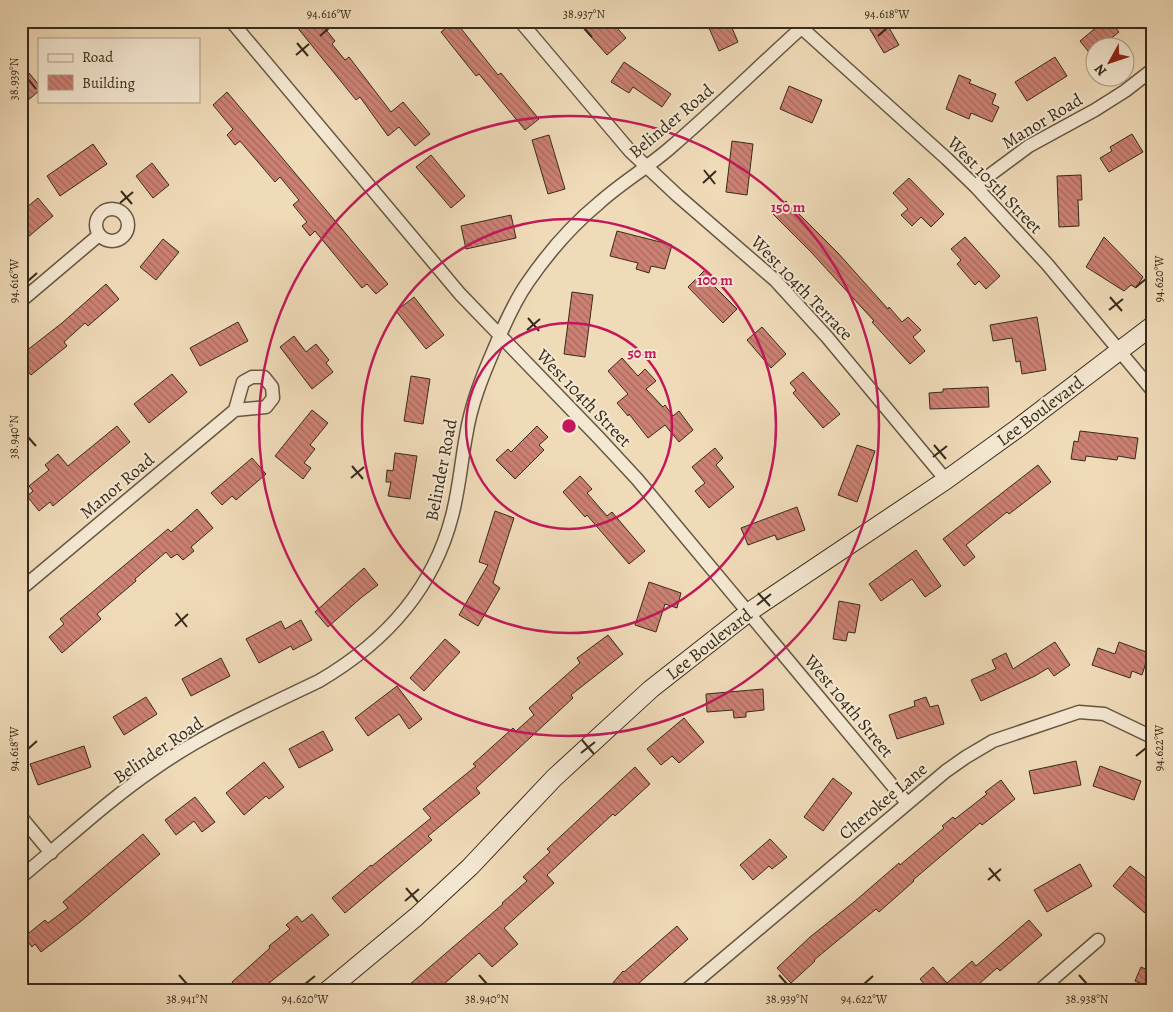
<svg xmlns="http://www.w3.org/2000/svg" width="1173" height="1012" viewBox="0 0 1173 1012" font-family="Alegreya,serif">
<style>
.building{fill:url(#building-back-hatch);stroke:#362b1b}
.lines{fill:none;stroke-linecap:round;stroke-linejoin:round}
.street-casing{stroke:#645742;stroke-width:15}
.secondary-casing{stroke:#362b1b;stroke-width:20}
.street{stroke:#f5e8d2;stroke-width:12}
.secondary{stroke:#f5e8d2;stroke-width:18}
.ticks{fill:none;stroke:#362b1b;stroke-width:2}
.ring{fill:none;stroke:#c2185b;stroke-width:2.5}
.labels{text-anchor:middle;stroke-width:4;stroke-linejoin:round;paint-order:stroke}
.street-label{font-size:18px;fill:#362b1b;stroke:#f5e8d2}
.centre{fill:#c2185b;stroke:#f5e8d2;stroke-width:2.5}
.ring-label{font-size:15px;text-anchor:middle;font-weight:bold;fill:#c2185b;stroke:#f5e8d2;stroke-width:4;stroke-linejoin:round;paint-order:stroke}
.neatline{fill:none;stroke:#362b1b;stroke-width:2}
.ticks-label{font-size:12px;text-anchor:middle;fill:#362b1b}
</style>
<defs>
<pattern id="building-back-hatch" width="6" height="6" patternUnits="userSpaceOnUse" patternTransform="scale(1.25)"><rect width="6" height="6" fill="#cd8174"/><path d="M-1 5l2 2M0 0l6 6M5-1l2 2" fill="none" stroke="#a76a5e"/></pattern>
</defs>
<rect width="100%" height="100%" fill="#f0dbb9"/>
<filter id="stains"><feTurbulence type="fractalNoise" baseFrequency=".004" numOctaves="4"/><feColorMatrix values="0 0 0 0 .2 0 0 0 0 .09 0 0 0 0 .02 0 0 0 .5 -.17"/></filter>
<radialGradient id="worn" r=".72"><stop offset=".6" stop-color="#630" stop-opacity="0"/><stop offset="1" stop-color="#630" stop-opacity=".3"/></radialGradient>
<g class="building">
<polygon points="292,21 319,21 335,41 332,44 345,60 349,57 391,112 403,102 430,134 415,146 399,127 388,136 360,97 356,100"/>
<polygon points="455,21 498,75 501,73 539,119 525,130 479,74 476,76 441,32"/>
<polygon points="592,21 611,21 626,38 607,55 584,29"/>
<polygon points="706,21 729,21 738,42 719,51"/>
<polygon points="865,21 885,21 899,45 884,53"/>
<polygon points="1104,21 1110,21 1119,32 1099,48 1096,48 1096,61 1080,41"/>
<polygon points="1055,57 1067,76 1027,101 1015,82"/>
<polygon points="624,62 671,94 662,107 633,87 629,93 611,82"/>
<polygon points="29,73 39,85 39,91 21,106 21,80"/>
<polygon points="959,75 971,80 969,83 996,94 992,104 999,107 992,122 971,113 969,119 946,109"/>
<polygon points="789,86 822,100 812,123 780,109"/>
<polygon points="227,92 388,284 376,294 367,284 362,288 315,231 310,236 302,226 307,222 293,205 299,200 280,177 275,182 240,141 235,145 227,135 233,129 213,105"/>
<polygon points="1132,134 1143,152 1109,172 1100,158 1112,151 1110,147"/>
<polygon points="549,135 565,189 548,194 532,140"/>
<polygon points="732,141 753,144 747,195 726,192"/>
<polygon points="93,144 107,164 60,196 47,176"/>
<polygon points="431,155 465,196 451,208 416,167"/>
<polygon points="152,163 169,185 153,198 136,176"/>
<polygon points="1081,175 1082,200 1078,200 1079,226 1059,227 1057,176"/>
<polygon points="909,178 944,214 931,227 921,217 912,226 901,215 908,209 893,193"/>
<polygon points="38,198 53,216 21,243 21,212"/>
<polygon points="786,201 838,253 888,309 889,307 902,322 908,317 921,330 913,337 925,351 910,364 872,322 874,321 811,252 773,214"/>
<polygon points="511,215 516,238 466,249 461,226"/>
<polygon points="617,231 672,245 665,269 651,266 649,273 636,269 638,263 610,256"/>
<polygon points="965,237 1000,276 986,289 979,281 975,285 957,264 961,260 951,249"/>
<polygon points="1104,237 1143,277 1136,288 1131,285 1124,291 1086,267"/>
<polygon points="163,239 179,252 156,280 140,267"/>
<polygon points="705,270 716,281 712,284 737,309 723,323 688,287"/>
<polygon points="106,284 119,299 88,326 85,323 64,342 67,346 31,375 21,363 21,355 62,323"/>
<polygon points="572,292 593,295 585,357 564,354"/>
<polygon points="414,297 444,335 426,349 396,311"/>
<polygon points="1037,317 1046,370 1022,374 1020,361 1016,362 1012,338 993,341 990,325"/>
<polygon points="238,322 248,341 200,366 190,348"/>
<polygon points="762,327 786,354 771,368 747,340"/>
<polygon points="294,336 306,352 316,344 329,360 326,363 333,372 312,389 280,347"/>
<polygon points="622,358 638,376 645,369 656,381 646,389 663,407 665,405 673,416 679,411 693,430 679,442 665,425 648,438 629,414 628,416 617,403 628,394 608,371"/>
<polygon points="803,372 840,414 823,428 793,393 796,390 790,383"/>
<polygon points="172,374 187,392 149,423 134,404"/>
<polygon points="411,376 430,379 423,424 404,421"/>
<polygon points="988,387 989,407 930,409 929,393 943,392 943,389"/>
<polygon points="312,410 328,423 310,445 315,449 304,463 311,468 303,479 275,456"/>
<polygon points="117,426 130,442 53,506 50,502 39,511 27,496 33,491 29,486 49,470 45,465 58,454 68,466"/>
<polygon points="537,426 548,437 539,445 544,450 515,479 496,460 508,449 511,452"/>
<polygon points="1080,431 1138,438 1135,459 1118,456 1117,460 1086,456 1085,461 1071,459 1074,441 1078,442"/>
<polygon points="857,445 875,451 857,502 838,495"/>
<polygon points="715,448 723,458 716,465 734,487 709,508 695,491 705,483 692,467"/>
<polygon points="395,453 417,456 410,499 388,496 391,482 386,482 387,470 393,471"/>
<polygon points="252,458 266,474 236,500 232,496 222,505 211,493"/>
<polygon points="1038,465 1051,482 1009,514 1007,512 966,545 975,557 964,566 943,539"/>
<polygon points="580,476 592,489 587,493 607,516 612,512 645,551 629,564 587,515 585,517 563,492"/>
<polygon points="797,507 805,530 777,540 775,535 748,545 741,528"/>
<polygon points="197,509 213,528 191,547 194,551 183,560 177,554 171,558 166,552 135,579 136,581 97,614 101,619 62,653 49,637 64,624 60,619 168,529 171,532"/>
<polygon points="495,511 514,518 493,583 500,588 478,626 459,615 488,565 479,562"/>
<polygon points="916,550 941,586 925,597 912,579 881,601 869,584"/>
<polygon points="364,568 378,585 362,597 328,627 315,612"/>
<polygon points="649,582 681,593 677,608 665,604 656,632 635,625"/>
<polygon points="839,601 860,605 855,633 848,632 846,641 833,639"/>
<polygon points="301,620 312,640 293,650 291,646 259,663 246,639 281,621 285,629"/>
<polygon points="608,635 623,654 571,695 573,698 476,788 480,793 428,836 432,840 345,913 332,898 371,865 372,866 431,818 423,809 476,766 473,764 513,728 516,731 534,715 529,708 580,663 577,658"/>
<polygon points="445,639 460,652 424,691 410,678"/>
<polygon points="1055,642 1070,665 1054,676 1048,668 1035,676 981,701 971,680 996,669 992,660 1006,653 1013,669"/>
<polygon points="1119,642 1149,653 1142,675 1132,671 1130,678 1092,665 1098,648 1115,654"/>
<polygon points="221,658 230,676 191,696 182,679"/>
<polygon points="397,686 422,719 409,729 399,714 368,736 355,718"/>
<polygon points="763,689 764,710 746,712 746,717 734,718 733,710 707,712 706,694"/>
<polygon points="146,697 157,714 124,735 113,717"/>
<polygon points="926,697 930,707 938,705 944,724 897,739 889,715 915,706 914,701"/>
<polygon points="684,718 704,742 679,763 672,756 661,765 647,749"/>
<polygon points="323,731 333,750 299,768 289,749"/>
<polygon points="84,746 91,767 38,785 30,764"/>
<polygon points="1076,761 1081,785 1034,794 1029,771"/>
<polygon points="264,762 284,787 269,799 266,796 244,815 226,793"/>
<polygon points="1100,766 1141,781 1134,800 1093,786"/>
<polygon points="635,767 650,784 615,816 613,814 547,875 554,883 504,928 518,944 492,967 479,953 436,991 402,991 503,904 502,903 527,881 523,877 550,852 547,849"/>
<polygon points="833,778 852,793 823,831 804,817"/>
<polygon points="1001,780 1015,799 982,825 980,823 913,880 914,881 879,912 876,909 814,960 815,961 791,983 777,968 810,937 854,902 899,863 900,865 944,828 942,826 953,817 955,819 987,794 985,792"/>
<polygon points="195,797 215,822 202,832 194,821 176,835 165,820"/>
<polygon points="143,834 160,854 80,922 41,952 35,944 32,947 24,937 45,920 48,923 68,908 63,902"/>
<polygon points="770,839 787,857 772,869 769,866 753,880 740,865"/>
<polygon points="1080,864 1092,886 1047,912 1034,890"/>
<polygon points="1130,866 1152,883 1152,919 1113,886"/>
<polygon points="312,914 329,935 259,991 238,991 232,982 270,948 269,946 290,929 286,925 297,916 302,922"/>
<polygon points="1029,920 1042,935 1000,971 997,968 971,991 930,991 920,979 933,967 947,983 972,961 976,966"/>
<polygon points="677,926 688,939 638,984 646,991 606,991 623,971 624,972"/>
<polygon points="1141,967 1152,972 1152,989 1135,981"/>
</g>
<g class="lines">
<defs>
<g id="street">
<polyline points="231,21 460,294 598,437 637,479 907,803"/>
<polyline points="520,21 630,151 678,196 775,280 827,337 946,480"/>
<polyline points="794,21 947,159 975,186 1047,264 1152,390"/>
<polyline points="975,186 1029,146 1095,110 1125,91 1152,70"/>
<circle cx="112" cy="225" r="16"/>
<polyline points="21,301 99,235"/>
<polyline points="21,589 235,410 266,407 273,398 272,387 264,377 252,377 243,382 235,410"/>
<polyline points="21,817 51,853"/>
<path d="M 21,877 C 65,841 107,801 154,769 C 205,733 263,708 319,681 C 384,643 433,590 452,516 C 459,490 461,463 466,436 C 471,404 482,377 495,347 C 504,325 514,302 528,282 C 548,253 571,226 599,203 C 621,183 647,168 670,148 C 718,107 762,63 809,21"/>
<polyline points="685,991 946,771 966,757 993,741 1079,712 1104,714 1152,737"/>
<polyline points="1039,991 1098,940"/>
</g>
<polyline id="secondary" points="327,991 416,917 470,867 554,778 651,689 749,612 946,480 1018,428 1152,326"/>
</defs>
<use href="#street" class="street-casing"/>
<use href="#secondary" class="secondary-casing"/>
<use href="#street" class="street"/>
<use href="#secondary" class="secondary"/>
</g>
<path class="ticks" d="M 584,28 L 592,37M 320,36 L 329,28M 878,36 L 887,28M 297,43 L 308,56M 296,55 L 309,44M 28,79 L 36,89M 704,170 L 715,184M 703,183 L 716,171M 121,191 L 132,204M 120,203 L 133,192M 28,281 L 37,273M 1136,287 L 1146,279M 1110,297 L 1122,311M 1109,310 L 1123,299M 528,318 L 539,331M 527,330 L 540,319M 28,437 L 36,446M 934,445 L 946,459M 933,457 L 947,446M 352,466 L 363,479M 351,478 L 364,467M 758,593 L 770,606M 757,605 L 771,594M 176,613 L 187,627M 175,626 L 188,614M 582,740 L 594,754M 28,749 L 37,741M 581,753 L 595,742M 1136,756 L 1146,748M 989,868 L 1000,881M 988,880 L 1001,869M 406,888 L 418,902M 405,901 L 419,889M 179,975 L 187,984M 479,975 L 487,984M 779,975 L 787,984M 1079,975 L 1087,984M 305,984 L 315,976M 864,984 L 873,976"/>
<g class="ring">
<circle cx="569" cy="426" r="103"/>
<circle cx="569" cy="426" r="207"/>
<circle cx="569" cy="426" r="310"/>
</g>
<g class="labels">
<g class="street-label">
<text transform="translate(671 121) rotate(-40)" y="6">Belinder Road</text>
<text transform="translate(1042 121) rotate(-31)" y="6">Manor Road</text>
<text transform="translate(995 185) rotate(46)" y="6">West 105th Street</text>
<text transform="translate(802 288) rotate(46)" y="6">West 104th Terrace</text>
<text transform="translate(584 398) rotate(46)" y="6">West 104th Street</text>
<text transform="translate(1040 411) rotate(-37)" y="6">Lee Boulevard</text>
<text transform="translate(441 470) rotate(-79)" y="6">Belinder Road</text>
<text transform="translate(117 486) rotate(-40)" y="6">Manor Road</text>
<text transform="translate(709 644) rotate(-38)" y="6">Lee Boulevard</text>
<text transform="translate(849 706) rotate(50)" y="6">West 104th Street</text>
<text transform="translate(158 750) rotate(-34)" y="6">Belinder Road</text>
<text transform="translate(883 801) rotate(-40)" y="6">Cherokee Lane</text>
</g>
</g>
<circle cx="569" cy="426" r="8" class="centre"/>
<g class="ring-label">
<text x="788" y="212">150 m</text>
<text x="715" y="285">100 m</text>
<text x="642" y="358">50 m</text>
</g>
<rect width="1173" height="1012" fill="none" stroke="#f0dbb9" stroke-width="55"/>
<rect x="38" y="38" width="162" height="65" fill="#f5e8d2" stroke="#a99c89"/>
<rect x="48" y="54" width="25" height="8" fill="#f5e8d2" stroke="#a99c89"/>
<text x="82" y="62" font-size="15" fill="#362b1b">Road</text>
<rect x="48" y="75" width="25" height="15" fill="url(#building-back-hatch)" stroke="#a99c89"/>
<text x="82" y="88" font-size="15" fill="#362b1b">Building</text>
<g transform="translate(1110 62) rotate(230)"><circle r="24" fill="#f5e8d2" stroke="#a99c89"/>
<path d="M0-4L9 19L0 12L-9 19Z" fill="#8f2418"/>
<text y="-8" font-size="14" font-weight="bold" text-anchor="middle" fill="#362b1b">N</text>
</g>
<rect x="28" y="28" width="1118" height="956" class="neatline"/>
<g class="ticks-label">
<text x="329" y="18">94.616°W</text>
<text x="584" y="18">38.937°N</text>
<text x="887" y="18">94.618°W</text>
<text transform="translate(14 79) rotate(-90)" y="4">38.939°N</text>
<text transform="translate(1159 279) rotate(-90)" y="4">94.620°W</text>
<text transform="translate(14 281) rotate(-90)" y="4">94.616°W</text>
<text transform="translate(14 437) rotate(-90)" y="4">38.940°N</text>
<text transform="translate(1159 748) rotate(-90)" y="4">94.622°W</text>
<text transform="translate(14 749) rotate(-90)" y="4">94.618°W</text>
<text x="187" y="1003">38.941°N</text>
<text x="305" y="1003">94.620°W</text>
<text x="487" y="1003">38.940°N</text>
<text x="787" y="1003">38.939°N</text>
<text x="864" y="1003">94.622°W</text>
<text x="1087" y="1003">38.938°N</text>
</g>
<rect width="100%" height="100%" filter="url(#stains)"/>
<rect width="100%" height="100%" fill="url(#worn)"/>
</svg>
